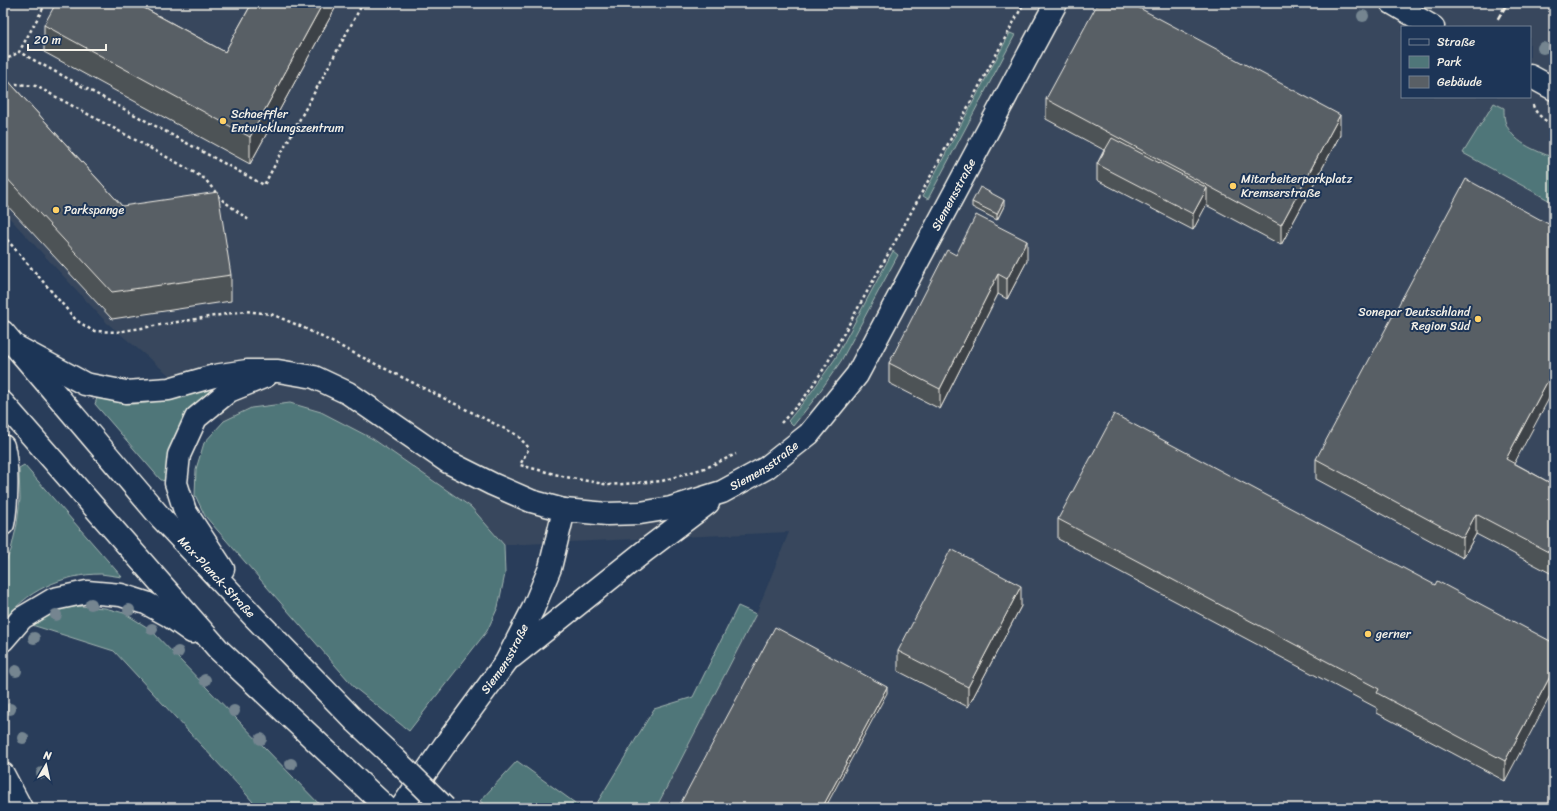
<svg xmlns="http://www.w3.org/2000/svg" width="1557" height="811" viewBox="0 0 1557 811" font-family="Sriracha,sans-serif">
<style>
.built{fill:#37475d;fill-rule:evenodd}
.green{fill:#4f7679;stroke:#a2b4b0}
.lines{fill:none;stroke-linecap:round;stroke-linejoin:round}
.minor-casing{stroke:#f4f1e8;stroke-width:25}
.highway-casing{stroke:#f4f1e8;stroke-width:25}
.path{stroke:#f4f1e8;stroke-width:2.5;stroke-dasharray:3 3;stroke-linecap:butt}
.minor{stroke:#1d3557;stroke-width:22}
.highway{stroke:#1d3557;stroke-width:22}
.rail{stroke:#f4f1e8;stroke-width:3;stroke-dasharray:6 3;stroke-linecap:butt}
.highway-bridge-casing{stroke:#f4f1e8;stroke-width:25;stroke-linecap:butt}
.highway-bridge{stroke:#1d3557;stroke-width:22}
.tree{fill:#748590}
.wall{fill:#4d5257;stroke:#f4f1e8}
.shaded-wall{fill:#3e4247;stroke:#f4f1e8}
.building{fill:#595f65;stroke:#f4f1e8}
.poi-dot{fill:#ffd166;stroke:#1d3557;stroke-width:1.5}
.labels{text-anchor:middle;stroke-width:4;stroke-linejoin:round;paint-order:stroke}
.poi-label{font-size:12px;fill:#f4f1e8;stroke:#1d3557;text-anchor:start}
.street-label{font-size:12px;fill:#f4f1e8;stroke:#1d3557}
</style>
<rect width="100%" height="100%" fill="#293d5a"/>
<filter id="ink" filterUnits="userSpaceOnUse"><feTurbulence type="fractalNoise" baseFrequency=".025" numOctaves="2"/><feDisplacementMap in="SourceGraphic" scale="8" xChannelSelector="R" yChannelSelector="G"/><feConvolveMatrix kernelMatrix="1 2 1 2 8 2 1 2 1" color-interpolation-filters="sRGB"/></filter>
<g filter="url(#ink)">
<path class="built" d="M 3,3 L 1554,3 L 1554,808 L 656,808 L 756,614 L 789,532 L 504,545 L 471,507 L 373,439 L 321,412 L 290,403 L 251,408 L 224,421 L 107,323 L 3,211 ZM 1402,27 L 1530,27 L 1530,97 L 1402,97 Z"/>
<g class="green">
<polygon points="1010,33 1015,35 928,199 923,196"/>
<path d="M 1494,103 L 1504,108 C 1504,112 1504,117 1505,121 C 1512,143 1535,150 1554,158 L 1554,203 L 1463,153 Z"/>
<polygon points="893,251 898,255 841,361 816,397 793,426 788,421 810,394 835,359"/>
<path d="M 207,387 L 215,393 L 171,473 L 163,481 L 160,479 L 95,404 L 97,398 C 102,397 124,404 133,404 C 159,403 183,395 207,387 Z"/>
<polygon points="290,403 321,412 373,439 471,507 504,545 505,574 498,607 487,631 409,731 355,688 205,516 195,495 196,469 204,443 224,421 251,408"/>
<path d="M 24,465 L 122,577 C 115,576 108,575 101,574 C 63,574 24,591 3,623 L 3,568 L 11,550 L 17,524 L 20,499 L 19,468 Z"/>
<polygon points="80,606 105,608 124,613 150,629 323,808 258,808 240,787 114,651 32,625 55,609"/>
<polygon points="738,606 756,614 656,808 594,808 654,709 693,697"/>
<polygon points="517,761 582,808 489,808 480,801"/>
</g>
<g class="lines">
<defs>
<g id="minor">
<polyline points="1392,3 1433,27"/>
<polyline points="1530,76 1554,89"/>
<polyline points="512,657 646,550 708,503"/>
<path id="s1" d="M 401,808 L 444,746 L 506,662 L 533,609 L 550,568 L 564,510 L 607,514 L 640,513 L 671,508 L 722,492 L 766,468 L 809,434 L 857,375 L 1056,3"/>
</g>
<g id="highway">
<path id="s2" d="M 3,332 L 162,519 L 255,618 L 356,722 L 389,753"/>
<polyline points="13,345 85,384 126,392 169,389 214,376 247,371 278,371 314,377 348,393 448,462 492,484 531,501 564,510"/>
<polyline points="3,403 219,650 387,808"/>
<path d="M 3,446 C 8,464 7,505 3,524"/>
<polyline points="223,569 185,511 176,483 179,455 196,418 229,391 266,376"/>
<polyline points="3,640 22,618 54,599 87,592 121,595 146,603 168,615 192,632"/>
<polyline points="3,774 21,808"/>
</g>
</defs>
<use href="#minor" class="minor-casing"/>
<use href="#highway" class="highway-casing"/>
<g class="path">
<polyline points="46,3 19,52 264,185 363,3"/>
<polyline points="3,61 19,52"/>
<polyline points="11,88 16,84 36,86 185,167 205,179 217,194"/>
<path d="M 1533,105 C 1535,114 1546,121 1554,126"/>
<polyline points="217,196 250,221"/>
<polyline points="3,235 76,320 93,331 117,332 245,311 271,314 300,326 517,435 529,448 520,465 566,477 609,485 662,481 708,467 736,454"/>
<polyline points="781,423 804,398 825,367 901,231 1024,3"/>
</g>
<use href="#minor" class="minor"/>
<use href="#highway" class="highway"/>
<polyline class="rail" points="1498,19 1507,3"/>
<defs>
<polyline id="highway-bridge" points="389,753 445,808"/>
</defs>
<use href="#highway-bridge" class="highway-bridge-casing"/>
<use href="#highway-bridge" class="highway-bridge"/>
</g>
<g class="tree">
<circle cx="1363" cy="16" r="6"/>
<circle cx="1543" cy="48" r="6"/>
<circle cx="91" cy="604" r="6"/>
<circle cx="129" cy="610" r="6"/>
<circle cx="56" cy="615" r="6"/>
<circle cx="152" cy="629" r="6"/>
<circle cx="34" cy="638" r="6"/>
<circle cx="178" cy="652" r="6"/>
<circle cx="16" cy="671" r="6"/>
<circle cx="205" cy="680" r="6"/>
<circle cx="10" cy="709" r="6"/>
<circle cx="234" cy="711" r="6"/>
<circle cx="23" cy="738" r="6"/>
<circle cx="261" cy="739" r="6"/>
<circle cx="291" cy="764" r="6"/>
<circle cx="42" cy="773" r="6"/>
</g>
<g class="wall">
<polygon points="252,3 338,3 250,164 44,52 44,25 139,5 225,52"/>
<polygon points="3,75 122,206 231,275 231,301 112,319 3,201"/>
<polygon points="1046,99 1340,135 1281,245 1206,205 1193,230 1097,180 1097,164 1104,150 1046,119"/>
<polygon points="972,202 1004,206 997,220 972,207"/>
<polygon points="956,255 1027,261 1007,299 998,294 940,409 889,383 889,363"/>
<polygon points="1316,459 1514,463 1554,485 1554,575 1476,534 1463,558 1316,479"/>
<polygon points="1058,519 1435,585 1554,643 1505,781 1377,713 1377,708 1058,539"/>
<polygon points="1021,606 968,707 898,671 898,651"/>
</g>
<g class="shaded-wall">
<polygon points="323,3 338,3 250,164 250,137"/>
<polygon points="1340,115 1340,135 1281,245 1281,225"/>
<polygon points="1207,188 1207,204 1193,230 1193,214"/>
<polygon points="1004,200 1004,206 997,220 997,214"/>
<polygon points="1027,241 1027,261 1007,299 1007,279"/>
<polygon points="998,274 998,294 940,409 940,389"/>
<polygon points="1554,369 1554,389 1506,479 1506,459"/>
<polygon points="1476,514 1476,534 1463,558 1463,538"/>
<polygon points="1021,586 1021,606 968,707 968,687"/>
<polygon points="1554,669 1554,689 1505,781 1505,761"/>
<polygon points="887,687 887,693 825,808 822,808"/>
</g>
<g class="building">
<polygon points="56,3 135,3 225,52 252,3 323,3 250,137 44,25"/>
<polygon points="1098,3 1130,3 1340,115 1281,225 1046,99"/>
<polygon points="3,75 122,206 218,192 231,275 112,292 3,174"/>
<polygon points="1112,138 1207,188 1193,214 1097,164"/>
<polygon points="1466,179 1554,227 1554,369 1506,459 1554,485 1554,555 1476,514 1463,538 1316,459"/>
<polygon points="980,187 1004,200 997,214 972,202"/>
<polygon points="976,215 1027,241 1007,279 998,274 940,389 889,363 947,250 956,255"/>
<polygon points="1114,414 1435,585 1437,581 1554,643 1554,669 1505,761 1377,693 1379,689 1058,519"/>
<polygon points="951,549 1021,586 968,687 898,651"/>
<polygon points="775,627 887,687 822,808 678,808"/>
</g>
</g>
<g class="poi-dot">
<circle cx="223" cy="121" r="4"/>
<circle cx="1233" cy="186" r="4"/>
<circle cx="56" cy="210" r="4"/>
<circle cx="1478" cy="319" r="4"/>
<circle cx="1368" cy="634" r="4"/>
</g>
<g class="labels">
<g class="poi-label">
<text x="231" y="118">Schaeffler<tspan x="231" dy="14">Entwicklungszentrum</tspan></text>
<text x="1241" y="183">Mitarbeiterparkplatz<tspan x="1241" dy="14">Kremserstraße</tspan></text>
<text x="64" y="214">Parkspange</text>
<text x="1470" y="316" text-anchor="end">Sonepar Deutschland<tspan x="1470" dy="14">Region Süd</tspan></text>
<text x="1376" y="638">gerner</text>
</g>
<g class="street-label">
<text dy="4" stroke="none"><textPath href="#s1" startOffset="890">Siemensstraße</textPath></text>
<text dy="4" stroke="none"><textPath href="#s1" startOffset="554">Siemensstraße</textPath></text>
<text dy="4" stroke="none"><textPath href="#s2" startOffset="325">Max-Planck-Straße</textPath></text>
<text dy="4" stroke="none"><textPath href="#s1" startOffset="182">Siemensstraße</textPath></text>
</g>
</g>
<rect width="1557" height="811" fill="none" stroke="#1d3557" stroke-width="16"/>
<rect x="8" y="8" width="1541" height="795" fill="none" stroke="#f4f1e8" stroke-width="1.5" filter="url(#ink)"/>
<rect x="1401" y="26" width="130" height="72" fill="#1d3557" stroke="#738091"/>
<rect x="1409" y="39" width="20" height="6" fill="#1d3557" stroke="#738091"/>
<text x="1437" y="46" font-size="12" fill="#f4f1e8">Straße</text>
<rect x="1409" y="56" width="20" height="12" fill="#4f7679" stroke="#738091"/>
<text x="1437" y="66" font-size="12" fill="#f4f1e8">Park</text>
<rect x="1409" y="76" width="20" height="12" fill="#595f65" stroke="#738091"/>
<text x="1437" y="86" font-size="12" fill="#f4f1e8">Gebäude</text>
<g transform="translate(46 765) rotate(9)" stroke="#1d3557" stroke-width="3" paint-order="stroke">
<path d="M0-3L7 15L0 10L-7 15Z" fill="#f4f1e8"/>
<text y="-6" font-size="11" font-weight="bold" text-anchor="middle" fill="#f4f1e8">N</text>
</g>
<path d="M28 44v6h78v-6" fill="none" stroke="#f4f1e8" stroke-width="2"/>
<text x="34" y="44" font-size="12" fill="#f4f1e8" stroke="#1d3557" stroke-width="3" paint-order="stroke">20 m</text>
</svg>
